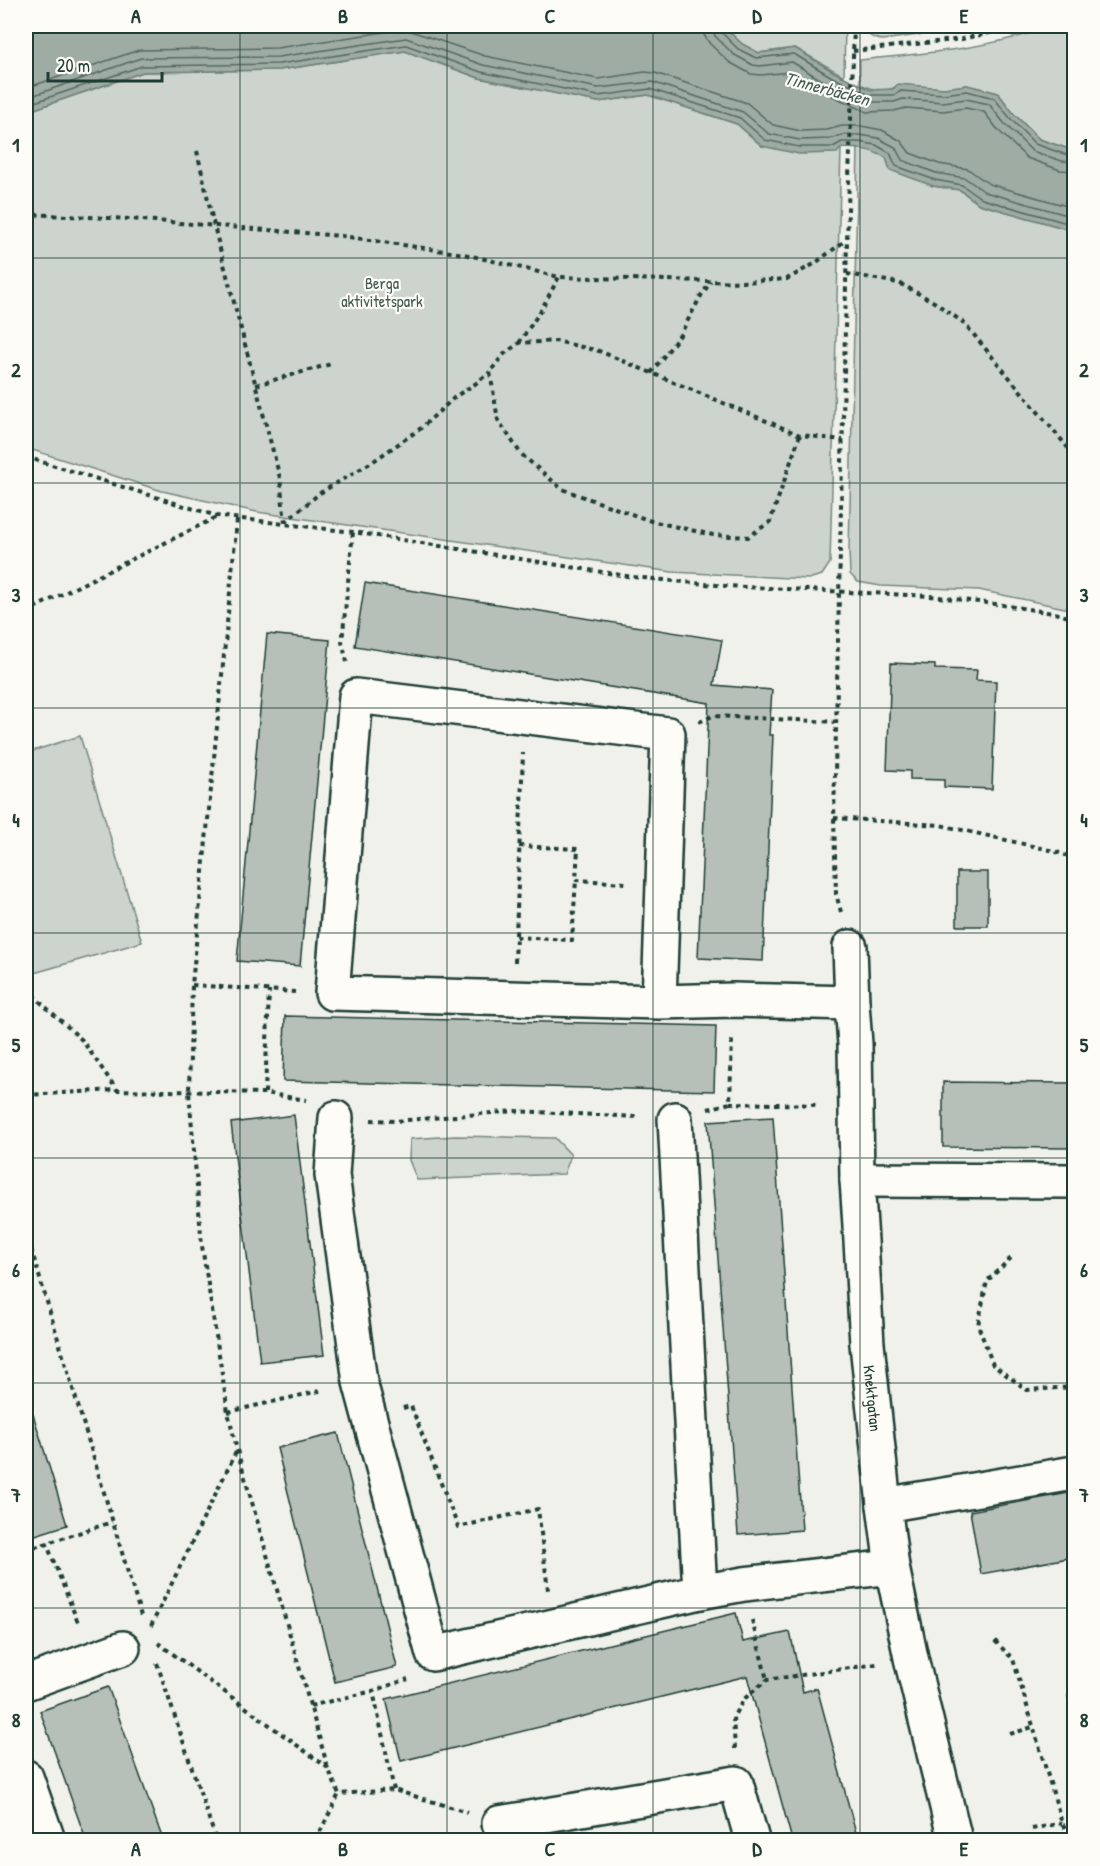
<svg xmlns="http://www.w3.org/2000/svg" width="1100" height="1866" viewBox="0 0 1100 1866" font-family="'Patrick Hand',sans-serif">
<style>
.green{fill:#cdd3cd;stroke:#768880;stroke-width:1.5}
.water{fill:#9faca4;stroke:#6c8077;stroke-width:1.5}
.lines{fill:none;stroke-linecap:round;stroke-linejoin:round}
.shore{stroke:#526961;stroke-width:1.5}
.building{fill:#b6bfb8;stroke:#1f3d34;stroke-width:1.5}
.minor-casing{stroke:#1f3d34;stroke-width:38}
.path{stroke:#1f3d34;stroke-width:4;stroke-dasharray:4.5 4.5;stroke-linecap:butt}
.minor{stroke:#fdfcf7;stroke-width:33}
.grid{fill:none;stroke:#1f3d34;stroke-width:1.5;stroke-opacity:0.55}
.labels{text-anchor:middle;stroke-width:4.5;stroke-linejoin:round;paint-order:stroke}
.park-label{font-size:16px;fill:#425b53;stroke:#fdfcf7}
.street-label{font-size:16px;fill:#1f3d34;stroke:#fdfcf7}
.water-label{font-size:18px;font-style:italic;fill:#455e56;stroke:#fdfcf7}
.neatline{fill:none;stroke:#1f3d34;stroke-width:2}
.grid-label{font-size:20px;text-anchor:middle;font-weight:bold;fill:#1f3d34}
</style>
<rect width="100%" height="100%" fill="#f0f1eb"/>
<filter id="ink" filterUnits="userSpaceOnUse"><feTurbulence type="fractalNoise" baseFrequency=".0167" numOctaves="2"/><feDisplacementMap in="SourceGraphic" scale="12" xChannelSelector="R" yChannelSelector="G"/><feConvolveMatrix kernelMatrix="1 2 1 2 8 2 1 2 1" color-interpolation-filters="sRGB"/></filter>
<g filter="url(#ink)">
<g class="green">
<polygon points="723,26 845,26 844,76 795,48 759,53 742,44"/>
<path d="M 864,26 L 980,26 L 883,40 C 873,39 867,36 864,26 Z"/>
<path d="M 1052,26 L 1074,26 L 1074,149 L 1066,148 L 1039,139 L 1014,114 L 998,93 L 967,85 L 944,88 L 898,85 C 887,94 871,89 860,84 L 860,60 C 925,53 990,49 1052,26 Z"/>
<polygon points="405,51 479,78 598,102 648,95 737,124 762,146 841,148 830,563 822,575 808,579 672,572 257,512 162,491 26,448 26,112 143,72 279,70"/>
<polygon points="858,148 875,151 933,186 960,190 979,204 1074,231 1074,610 979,590 881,586 858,582 850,574 849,551"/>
<polygon points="80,736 142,942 34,973 26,944 26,753"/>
<polygon points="455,1136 555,1138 571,1155 564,1174 417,1180 409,1160 410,1139"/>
</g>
<path class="water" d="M 26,26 L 723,26 L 742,44 L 759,53 L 795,48 L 834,72 L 871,90 L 893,89 L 898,84 L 944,88 L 967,85 L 998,93 L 1014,114 L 1039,139 L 1066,148 L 1074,149 L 1074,231 L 979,204 L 960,190 L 933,186 L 890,170 L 886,158 C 871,149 858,148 841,148 L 837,153 L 799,154 L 762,146 L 737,124 L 648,95 L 598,102 L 479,78 L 405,51 L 279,70 L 143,72 L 26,112 Z"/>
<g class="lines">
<g class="shore">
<polyline points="703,26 704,35 710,44 729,62 751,74 761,75 790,72 824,92 867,112 894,111 906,108 943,111 966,108 984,112 998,130 1027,158 1060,170 1074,171"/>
<polyline points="712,26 715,36 733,54 753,65 760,66 792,62 828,84 867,102 894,102 903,99 943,102 966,99 989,104 1004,123 1032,151 1062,161 1074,162"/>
<polyline points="719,26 721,32 738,49 756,58 794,54 832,77 870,95 894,95 901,91 943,94 967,91 994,98 1010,118 1035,144 1064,154 1074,155"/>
<polyline points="26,88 139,50 277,48 405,29 485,56 598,79 645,72 655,73 747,103 773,125 801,131 827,130 842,126 861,126 882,130 901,141 910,153 939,164 968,169 989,184 1074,208"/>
<polyline points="26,98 141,58 278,57 406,38 483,65 598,88 652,82 743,112 769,134 800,140 830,139 842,135 860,135 878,138 895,147 902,160 936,173 965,178 985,192 1074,217"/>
<polyline points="26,105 142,66 279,64 406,45 481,72 598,96 650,89 740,118 765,140 799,147 833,147 842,142 859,142 876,145 890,153 896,166 935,180 962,185 982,199 1074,225"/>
</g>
</g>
<g class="building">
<polygon points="365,583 722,640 714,685 772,690 769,735 773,735 763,961 698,958 709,703 355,646"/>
<polygon points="267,634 330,640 300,966 237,961"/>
<polygon points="891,663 935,665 935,669 977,670 976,680 996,681 992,789 944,787 944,780 910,779 910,771 887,770"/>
<rect x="957" y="872" width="31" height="54"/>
<polygon points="285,1016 716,1026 714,1091 283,1081"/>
<polygon points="943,1082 1074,1083 1074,1148 943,1147"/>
<polygon points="294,1115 324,1355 260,1362 231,1123"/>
<polygon points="773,1117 802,1530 738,1535 708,1121"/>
<polygon points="33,1414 67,1525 26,1538 26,1415"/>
<polygon points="338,1433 397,1667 335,1682 277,1448"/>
<polygon points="1074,1492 1074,1557 981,1574 970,1511"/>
<polygon points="736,1613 743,1642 790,1632 803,1692 817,1688 858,1840 792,1840 747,1676 401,1761 386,1699"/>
<polygon points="108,1687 163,1840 86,1840 40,1711"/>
</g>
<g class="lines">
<defs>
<g id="minor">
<path id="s1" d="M 850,947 L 852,1003 L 855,1044 L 857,1180 L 861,1241 L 867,1344 L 884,1505 L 892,1567 L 911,1658 L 955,1840"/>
<polyline points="659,1002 668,734 356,696 332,993 659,1002 733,1000 852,1003"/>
<polyline points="336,1118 332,1175 360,1382 433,1654 700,1592 744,1584 892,1567"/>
<polyline points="675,1119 700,1592"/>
<polyline points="857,1180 1074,1181"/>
<polyline points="884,1505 1074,1473"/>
<polyline points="26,1683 123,1648"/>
<polyline points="26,1777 48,1840"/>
<polyline points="507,1840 499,1823 736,1783 752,1840"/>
</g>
</defs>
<use href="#minor" class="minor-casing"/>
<g class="path">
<polyline points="853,51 962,39 1021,26"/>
<polyline points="197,151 214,226 280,478 285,523"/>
<polyline points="26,214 130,219 342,236 464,254 559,277 742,282 787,279 814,264 846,240"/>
<polyline points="847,274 899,283 934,302 964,323 1074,455"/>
<polyline points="519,343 541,310 559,277"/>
<polyline points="651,373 680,335 702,294 711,282"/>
<polyline points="256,385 331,364"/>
<polyline points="800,435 770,522 748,537 713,535 651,521 562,489 521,454 498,420 490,372 503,355 519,343 556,341 599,351 800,435 843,440"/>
<polyline points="26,457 217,516 353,532 633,577 726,586 930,596 1003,605 1059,614 1074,619"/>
<polyline points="237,520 192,985 189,1092 202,1246 228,1412 237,1450 328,1768"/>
<polyline points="285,522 320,493 372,462 420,429 456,396 475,384 490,372"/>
<polyline points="26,612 217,517"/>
<polyline points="347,662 342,642 353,532"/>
<polyline points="699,722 713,716 837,722"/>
<polyline points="834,818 940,825 1054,851 1074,858"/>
<polyline points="519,846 578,849 576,880 626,883"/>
<polyline points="841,912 836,894 834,818 847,240 854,26"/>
<polyline points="516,937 572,940 576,880"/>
<polyline points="515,962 523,753"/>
<polyline points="192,985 295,992"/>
<polyline points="26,989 82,1040 117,1090"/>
<polyline points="265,1093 269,991"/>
<polyline points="26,1095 118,1090 265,1093 306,1100"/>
<polyline points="730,1103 819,1105"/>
<polyline points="708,1109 730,1103 732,1037"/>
<polyline points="371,1120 396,1121 515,1111 639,1117"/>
<polyline points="26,1232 141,1616"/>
<polyline points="1011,1258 987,1281 978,1325 993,1365 1027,1390 1074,1387"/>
<polyline points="403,1408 411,1406 458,1527 538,1509 548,1590"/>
<polyline points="228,1412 324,1390"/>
<polyline points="46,1542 79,1625"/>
<polyline points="26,1550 112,1522"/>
<polyline points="752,1620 767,1680"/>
<polyline points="151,1626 237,1450"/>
<polyline points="995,1641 1013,1659 1062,1823 1073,1840"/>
<polyline points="158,1643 328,1768 339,1794 394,1790 467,1812"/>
<polyline points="157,1663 216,1840"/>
<polyline points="1074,1678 1069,1696 1074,1714"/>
<polyline points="310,1706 373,1691"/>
<polyline points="1010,1734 1033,1727"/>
<polyline points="735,1749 733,1717 744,1699 767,1680 877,1664"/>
<polyline points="394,1790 373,1691 408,1679"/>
<polyline points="1032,1829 1062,1823"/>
<polyline points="316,1840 339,1794"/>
</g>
<use href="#minor" class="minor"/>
</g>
</g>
<path class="grid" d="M 240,26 L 240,1840M 447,26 L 447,1840M 653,26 L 653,1840M 860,26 L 860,1840M 26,258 L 1074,258M 26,483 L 1074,483M 26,708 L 1074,708M 26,933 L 1074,933M 26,1158 L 1074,1158M 26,1383 L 1074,1383M 26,1608 L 1074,1608"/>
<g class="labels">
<g class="park-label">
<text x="382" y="289">Berga<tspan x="382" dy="18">aktivitetspark</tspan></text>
</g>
<g class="street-label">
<text dy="6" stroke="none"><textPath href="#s1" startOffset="452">Knektgatan</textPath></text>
</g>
<g class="water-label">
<text transform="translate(827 89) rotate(15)" y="6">Tinnerbäcken</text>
</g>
</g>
<rect width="1100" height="1866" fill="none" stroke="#fdfcf7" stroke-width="66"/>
<path d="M48 72v9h114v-9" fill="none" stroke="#1f3d34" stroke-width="3"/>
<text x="57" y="72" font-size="18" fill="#1f3d34" stroke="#fdfcf7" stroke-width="4.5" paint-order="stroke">20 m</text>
<rect x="33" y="33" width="1034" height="1800" class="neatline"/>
<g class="grid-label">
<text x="136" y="23">A</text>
<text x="343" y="23">B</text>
<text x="550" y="23">C</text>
<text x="757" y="23">D</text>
<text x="964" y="23">E</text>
<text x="16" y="152">1</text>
<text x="1084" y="152">1</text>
<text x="16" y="377">2</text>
<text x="1084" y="377">2</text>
<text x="16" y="602">3</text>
<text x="1084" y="602">3</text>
<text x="16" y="827">4</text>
<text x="1084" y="827">4</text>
<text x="16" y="1052">5</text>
<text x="1084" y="1052">5</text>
<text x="16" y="1277">6</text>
<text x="1084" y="1277">6</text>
<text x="16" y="1502">7</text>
<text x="1084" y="1502">7</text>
<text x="16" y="1727">8</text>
<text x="1084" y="1727">8</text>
<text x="136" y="1856">A</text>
<text x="343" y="1856">B</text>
<text x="550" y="1856">C</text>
<text x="757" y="1856">D</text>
<text x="964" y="1856">E</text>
</g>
</svg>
